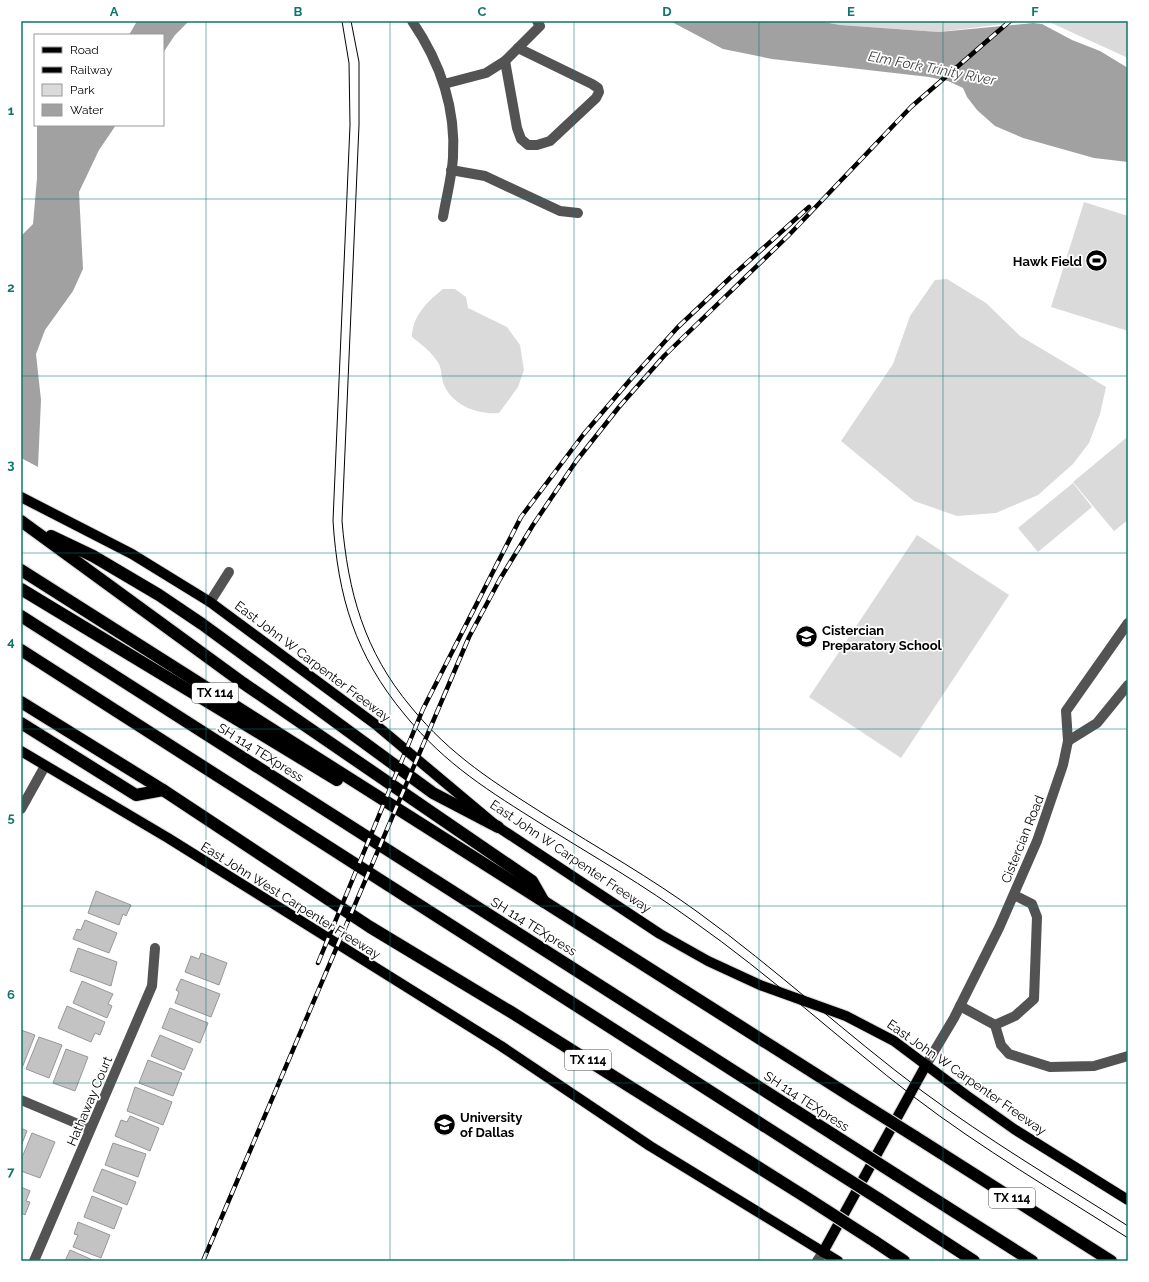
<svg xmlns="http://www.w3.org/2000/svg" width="1149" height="1282" viewBox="0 0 1149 1282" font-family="Raleway,sans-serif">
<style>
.green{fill:#dadada}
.water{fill:#a1a1a1}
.building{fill:#c3c3c3;stroke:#979797}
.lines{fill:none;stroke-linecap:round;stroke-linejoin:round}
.major-casing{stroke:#dbdbdb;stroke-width:12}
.highway-casing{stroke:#dbdbdb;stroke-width:14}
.minor{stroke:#535353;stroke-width:10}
.major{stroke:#000;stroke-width:10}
.highway{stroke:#000;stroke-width:12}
.tram{stroke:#000;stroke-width:1}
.rail-casing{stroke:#000;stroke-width:4.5}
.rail{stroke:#fff;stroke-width:3;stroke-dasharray:9;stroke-linecap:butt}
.highway-bridge-casing{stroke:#dbdbdb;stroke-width:14;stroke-linecap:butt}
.highway-bridge{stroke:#000;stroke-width:12}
.grid{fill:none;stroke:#0f766e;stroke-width:1;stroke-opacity:0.55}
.labels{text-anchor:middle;stroke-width:3.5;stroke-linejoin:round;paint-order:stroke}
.shield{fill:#fff;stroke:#4c4c4c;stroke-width:1}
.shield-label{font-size:12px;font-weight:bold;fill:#000}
.poi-label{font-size:13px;font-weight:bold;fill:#000;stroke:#fff;text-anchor:start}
.street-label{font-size:13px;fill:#000;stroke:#fff}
.water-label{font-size:14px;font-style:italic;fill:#424242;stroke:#fff}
.neatline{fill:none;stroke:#0f766e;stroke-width:1.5}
.grid-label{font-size:13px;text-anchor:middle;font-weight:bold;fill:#0f766e}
</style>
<rect width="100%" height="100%" fill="#fff"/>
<g class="green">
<polygon points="818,21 1028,21 939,32 840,25"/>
<polygon points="1047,21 1128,21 1128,58"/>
<polygon points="1084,202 1128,216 1128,331 1051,307"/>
<polygon points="947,279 986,303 1020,336 1106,387 1100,414 1089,443 1073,464 1038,495 996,513 957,516 914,501 841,441 893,364 910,316 935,280"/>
<path d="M 443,289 L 455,289 L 466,297 L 468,308 L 507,327 L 520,345 L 524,370 L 518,387 L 499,413 C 479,415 453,406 444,385 C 441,379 442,370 439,364 C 433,353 421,344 412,337 C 412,316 428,301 443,289 Z"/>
<polygon points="1126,438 1128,441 1128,520 1114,531 1073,482"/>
<polygon points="1073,483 1092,507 1038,552 1018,528"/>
<polygon points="917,535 1009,595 901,758 809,697"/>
</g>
<g class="water">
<polygon points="137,21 189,21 175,35 163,53 163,35 129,35"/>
<polygon points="670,21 818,21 840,25 939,32 1033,23 1042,24 1072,40 1100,51 1128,68 1128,162 1094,158 1023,138 995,126 977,110 967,97 963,88 948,81 929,77 772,59 723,49"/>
<polygon points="37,125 116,125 99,150 79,192 83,269 73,291 45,330 36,354 41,400 38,467 21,458 21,236 33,224 37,178"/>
</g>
<g class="building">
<polygon points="96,891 131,905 126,916 123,914 119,925 88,913"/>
<polygon points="85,920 117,933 109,953 73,939 77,929 81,930"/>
<polygon points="78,948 117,962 111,986 70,971"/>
<polygon points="201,953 227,963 219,985 185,972 191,956 199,959"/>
<polygon points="181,979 220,994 211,1017 175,1003 179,992 176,990"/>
<polygon points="82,981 113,994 108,1004 112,1006 107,1018 73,1003"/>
<polygon points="67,1006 105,1022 100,1035 95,1033 91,1042 58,1028"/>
<polygon points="170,1008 208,1023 200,1043 162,1028"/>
<polygon points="21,1030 35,1035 22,1068 21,1068"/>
<polygon points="160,1035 193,1049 184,1070 151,1056"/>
<polygon points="39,1037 62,1045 49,1078 26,1069"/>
<polygon points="66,1049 88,1057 75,1091 53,1083"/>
<polygon points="148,1060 182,1073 173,1096 139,1083"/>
<polygon points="135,1087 172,1102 163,1125 127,1111"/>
<polygon points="130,1116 159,1128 150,1151 115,1136 121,1120 127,1122"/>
<polygon points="21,1128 27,1131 21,1146"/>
<polygon points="32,1133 55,1142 40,1178 21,1171 21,1160"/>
<polygon points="113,1143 146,1154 138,1177 105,1165"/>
<polygon points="102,1169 136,1182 127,1205 93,1191"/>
<polygon points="21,1187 30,1191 26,1201 30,1202 25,1215 21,1213"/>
<polygon points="92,1196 122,1208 114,1229 84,1217"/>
<polygon points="78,1222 110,1235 101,1258 73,1247 78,1235 74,1234"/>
<polygon points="70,1250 95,1261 65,1261"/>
</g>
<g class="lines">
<defs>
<g id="major">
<polyline points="21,497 132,554 210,602 375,724 498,827 660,934 708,961 760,985 846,1016 894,1041 966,1095 1014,1129 1128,1200"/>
<polyline points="21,751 168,838 501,1046 650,1146 838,1261"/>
<polyline points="823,1252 926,1065"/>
</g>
<g id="highway">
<polyline points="21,521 243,683 532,881 544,902"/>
<polyline points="51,536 93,556 159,595 202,624 433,793 498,827"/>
<polyline points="21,570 855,1099"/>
<polyline points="21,589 337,780"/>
<polyline points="21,616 834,1135"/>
<polyline points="21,650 819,1161"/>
<polyline points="21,702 163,790 370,927 511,1012 804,1196"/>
<polyline points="21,723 136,795 163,790"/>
<polyline points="914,1136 1111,1261"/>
<polyline points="895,1174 1032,1261"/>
<polyline points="879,1199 974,1261"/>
<polyline points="874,1241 904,1261"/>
</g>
</defs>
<use href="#major" class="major-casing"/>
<use href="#highway" class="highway-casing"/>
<g class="minor">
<path d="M 412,21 C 440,62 456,107 453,157 C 452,177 446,198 443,217"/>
<polyline points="505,61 517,128 521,139 528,145 537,145 550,141 596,98 599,92 598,88 592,84 518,48"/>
<polyline points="444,84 486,73 505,61 540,26 537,21"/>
<polyline points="451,170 485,176 560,211 578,213"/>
<polyline points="210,602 229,572"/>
<polyline points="1068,741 1097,723 1128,685"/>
<polyline points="21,809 45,766"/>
<polyline points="960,1006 995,1025 1001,1045 1009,1054 1050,1067 1094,1066 1128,1056"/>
<polyline points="995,1025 1015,1016 1034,999 1037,917 1032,904 1014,895"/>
<polyline points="926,1065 954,1018 999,928 1037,841 1063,765 1068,741 1066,711 1128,623"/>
<polyline points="21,1100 90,1129"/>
<polyline points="34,1261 152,986 155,948"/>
<polyline points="817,1261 823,1252"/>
</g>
<use href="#major" class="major"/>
<use href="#highway" class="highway"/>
<g class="tram">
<path d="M 342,21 L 349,63 L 350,125 L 333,521 C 338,597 355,655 405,715 C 446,765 489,791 543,825 C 593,856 645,886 693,921 C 770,975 840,1040 914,1097 C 982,1149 1056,1192 1128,1238"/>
<path d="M 351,21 L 359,62 L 359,125 L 342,521 C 348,592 364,651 411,707 C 451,756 495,783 547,816 C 598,848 651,878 699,913 C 776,969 846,1034 922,1091 C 988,1140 1059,1182 1128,1226"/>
</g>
<defs>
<g id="rail">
<polyline points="318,963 423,709 521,517 583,435 630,380 678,327 731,277 809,207"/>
<polyline points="203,1261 469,637 500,579 533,525 577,460 619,407 664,356 788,236 911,107 1010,21"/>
</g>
</defs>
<use href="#rail" class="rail-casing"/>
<use href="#rail" class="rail"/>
<defs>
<g id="highway-bridge">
<polyline points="855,1099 914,1136"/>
<polyline points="834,1135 895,1174"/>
<polyline points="819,1161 879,1199"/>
<polyline points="804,1196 874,1241"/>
</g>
</defs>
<use href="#highway-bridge" class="highway-bridge-casing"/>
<use href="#highway-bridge" class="highway-bridge"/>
</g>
<path class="grid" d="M 206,21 L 206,1261M 390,21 L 390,1261M 574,21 L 574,1261M 759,21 L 759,1261M 943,21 L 943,1261M 21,199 L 1128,199M 21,376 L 1128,376M 21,553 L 1128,553M 21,729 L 1128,729M 21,906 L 1128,906M 21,1083 L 1128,1083"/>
<defs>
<symbol id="stadium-disc" viewBox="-11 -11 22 22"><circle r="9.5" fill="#000" stroke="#fff"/><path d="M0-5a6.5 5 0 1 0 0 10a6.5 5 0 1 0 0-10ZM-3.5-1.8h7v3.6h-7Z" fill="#fff"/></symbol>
<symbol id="school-disc" viewBox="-11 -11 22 22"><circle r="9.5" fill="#000" stroke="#fff"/><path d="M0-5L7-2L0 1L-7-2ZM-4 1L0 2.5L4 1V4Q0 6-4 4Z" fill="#fff"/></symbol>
<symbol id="university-disc" viewBox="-11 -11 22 22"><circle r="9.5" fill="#000" stroke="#fff"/><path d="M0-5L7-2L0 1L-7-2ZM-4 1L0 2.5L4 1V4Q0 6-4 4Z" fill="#fff"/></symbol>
</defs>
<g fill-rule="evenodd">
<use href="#stadium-disc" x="1084" y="248" width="25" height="25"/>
<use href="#school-disc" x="794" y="624" width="25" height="25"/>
<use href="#university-disc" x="432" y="1112" width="25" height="25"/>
</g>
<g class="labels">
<g class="shield">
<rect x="192" y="683" width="46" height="20" rx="3"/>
<rect x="565" y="1050" width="46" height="20" rx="3"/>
<rect x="989" y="1188" width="46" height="20" rx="3"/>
</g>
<g class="shield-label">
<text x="215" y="697">TX 114</text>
<text x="588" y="1064">TX 114</text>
<text x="1012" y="1202">TX 114</text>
</g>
<g class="poi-label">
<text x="1082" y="266" text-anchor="end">Hawk Field</text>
<text x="822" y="635">Cistercian<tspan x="822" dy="15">Preparatory School</tspan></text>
<text x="460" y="1122">University<tspan x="460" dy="15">of Dallas</tspan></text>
</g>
<g class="street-label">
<text transform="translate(313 661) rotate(37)" y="5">East John W Carpenter Freeway</text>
<text transform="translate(261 752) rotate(32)" y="5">SH 114 TEXpress</text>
<text transform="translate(1022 839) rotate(-68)" y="5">Cistercian Road</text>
<text transform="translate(571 856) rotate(34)" y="5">East John W Carpenter Freeway</text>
<text transform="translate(291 900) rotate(32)" y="5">East John West Carpenter Freeway</text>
<text transform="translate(534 926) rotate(32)" y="5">SH 114 TEXpress</text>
<text transform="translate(967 1077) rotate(35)" y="5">East John W Carpenter Freeway</text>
<text transform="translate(89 1101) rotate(-67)" y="5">Hathaway Court</text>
<text transform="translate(807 1101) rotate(33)" y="5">SH 114 TEXpress</text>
</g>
<g class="water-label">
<text transform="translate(932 68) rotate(11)" y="5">Elm Fork Trinity River</text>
</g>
</g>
<rect width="1149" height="1282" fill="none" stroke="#ffffff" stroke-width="44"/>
<rect x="34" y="34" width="130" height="92" fill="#ffffff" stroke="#999999"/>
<rect x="42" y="47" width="20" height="6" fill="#000000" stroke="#999999"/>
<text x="70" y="54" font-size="12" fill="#000000">Road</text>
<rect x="42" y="67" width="20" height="6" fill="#000000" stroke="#999999"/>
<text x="70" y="74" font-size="12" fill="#000000">Railway</text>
<rect x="42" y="84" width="20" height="12" fill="#dadada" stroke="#999999"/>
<text x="70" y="94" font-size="12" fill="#000000">Park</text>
<rect x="42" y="104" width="20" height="12" fill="#a1a1a1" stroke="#999999"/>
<text x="70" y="114" font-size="12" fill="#000000">Water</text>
<rect x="22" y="22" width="1105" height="1238" class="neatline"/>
<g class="grid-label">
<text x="114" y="16">A</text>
<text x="298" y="16">B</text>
<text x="482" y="16">C</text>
<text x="667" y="16">D</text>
<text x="851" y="16">E</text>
<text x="1035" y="16">F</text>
<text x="11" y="115">1</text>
<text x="11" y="292">2</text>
<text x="11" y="469">3</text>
<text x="11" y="646">4</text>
<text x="11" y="822">5</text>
<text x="11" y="999">6</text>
<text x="11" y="1176">7</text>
</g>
</svg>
